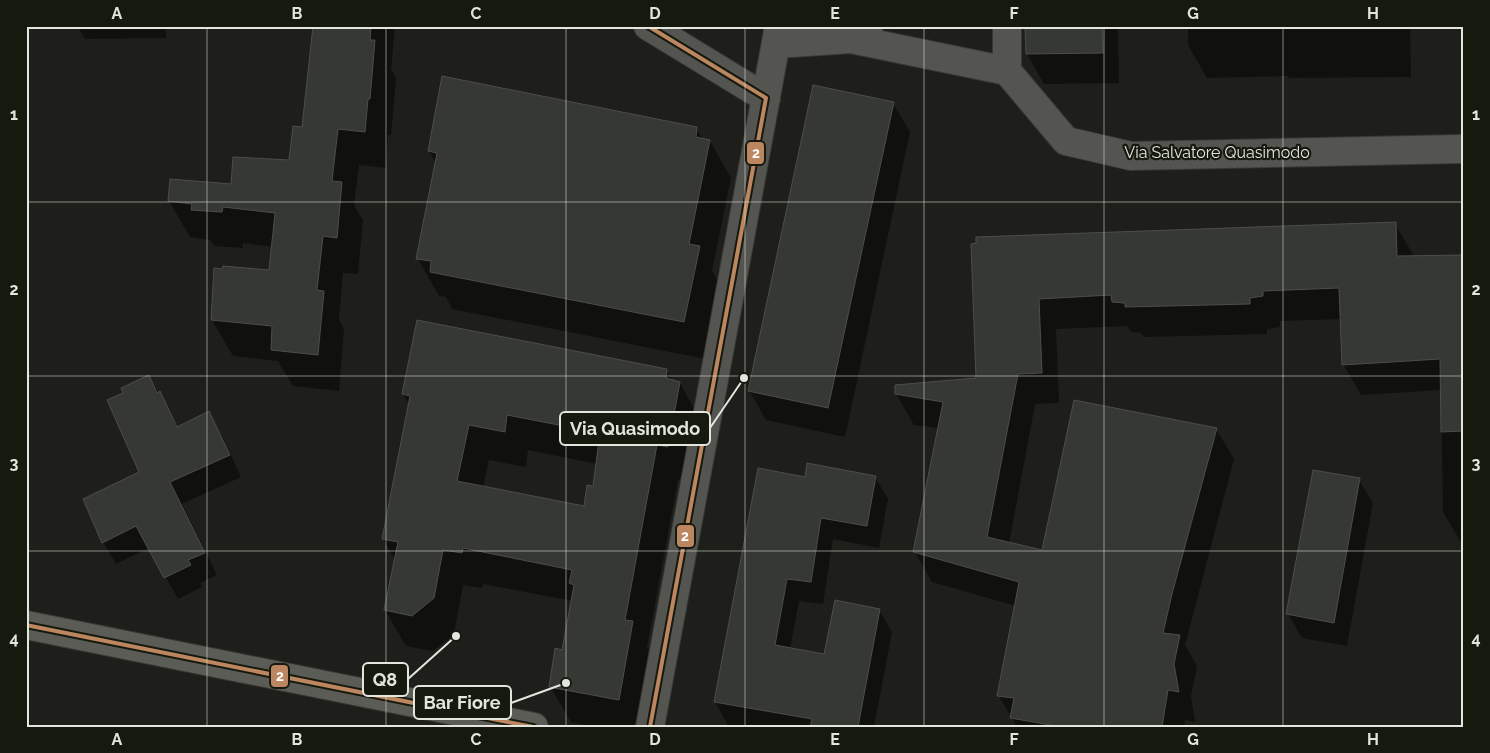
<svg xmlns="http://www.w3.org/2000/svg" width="1490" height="753" viewBox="0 0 1490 753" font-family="Raleway,sans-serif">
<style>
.shadow{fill:#0007;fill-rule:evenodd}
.building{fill:#363833;stroke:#4d4e49;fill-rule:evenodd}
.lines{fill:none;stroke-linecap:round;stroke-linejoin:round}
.minor-casing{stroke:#383934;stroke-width:30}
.secondary-casing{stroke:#383934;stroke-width:30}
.minor{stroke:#545550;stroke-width:28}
.secondary{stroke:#5a5c55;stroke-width:28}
.bus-1-casing{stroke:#16190e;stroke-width:8}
.bus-1{stroke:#bb8660;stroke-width:4}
.grid{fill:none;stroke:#e3e6de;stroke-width:1;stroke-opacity:0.55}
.labels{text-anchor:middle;stroke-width:4.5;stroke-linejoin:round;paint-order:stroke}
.street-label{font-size:16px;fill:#e3e6de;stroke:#16190e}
.leader{fill:none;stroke:#e3e6de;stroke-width:2}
.callout-dot{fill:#e3e6de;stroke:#16190e;stroke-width:2}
.callout{fill:#16190e;stroke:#e3e6de;stroke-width:2}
.callout-label{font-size:18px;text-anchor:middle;font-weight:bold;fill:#e3e6de}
.line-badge{stroke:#16190e;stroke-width:2}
.badge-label{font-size:14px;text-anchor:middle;font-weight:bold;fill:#fff}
.neatline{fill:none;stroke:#e3e6de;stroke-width:2}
.grid-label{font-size:16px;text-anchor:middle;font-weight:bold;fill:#e3e6de}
</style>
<rect width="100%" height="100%" fill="#1e1f1a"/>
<g class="shadow">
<polygon points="77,26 166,26 166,38 85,39"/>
<polygon points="318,26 395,26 391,69 396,78 391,135 388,135 386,168 359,165 354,205 363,220 358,274 343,273 339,319 344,329 339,391 293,386 278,361 233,356 212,320 270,271 272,247 243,243 243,248 214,246 210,240 190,237 169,201 232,185 290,161 304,128"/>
<polygon points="1026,26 1118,26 1119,83 1044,84 1027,54"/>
<polygon points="1188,26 1410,26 1411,77 1289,78 1288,76 1207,78 1188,45"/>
<polygon points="893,103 910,132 845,437 766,420 749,390"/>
<polygon points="696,129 703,140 710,141 731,178 712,271 720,285 706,359 452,309 446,297 439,296 418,259 436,164 429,151"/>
<polygon points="1395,224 1413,254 1413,257 1464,256 1464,542 1461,542 1443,512 1441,390 1361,395 1343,364 1342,319 1280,321 1280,327 1267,329 1267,334 1144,337 1141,333 1131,332 1127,326 1056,329 1059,403 1035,404 1009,544 1043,551 1216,429 1234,459 1185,645 1197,666 1191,696 1195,722 1185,720 1184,727 1017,727 999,696 1016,606 932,582 915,552 939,428 914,425 896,394 977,379 972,245"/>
<path d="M 666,371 L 673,381 L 680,383 L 700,419 L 688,482 L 678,480 L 647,647 L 653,658 L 641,727 L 594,727 L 571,722 L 550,686 L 563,651 L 573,601 L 483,584 L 482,588 L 463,585 L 454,634 L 433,651 L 406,646 L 385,610 L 395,560 L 383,539 L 410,405 L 403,394 ZM 528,450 L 597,464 L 594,487 L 585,508 L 483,488 L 489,460 L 526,467 Z"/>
<polygon points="149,377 172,415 178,428 209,412 221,434 241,477 182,504 217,575 200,583 202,587 178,599 149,548 116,564 103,542 141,473 125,393"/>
<polygon points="759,469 806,478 875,477 888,499 879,548 833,539 823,604 799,601 790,649 825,655 879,610 892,632 874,727 741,727 728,725 715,702"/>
<polygon points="1359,480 1373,503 1347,646 1302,638 1288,614"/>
</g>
<g class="building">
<polygon points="313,26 371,26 370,40 375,40 370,99 368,99 365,132 338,129 332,181 342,182 337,238 323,236 317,290 324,291 318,355 271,350 272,326 211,320 214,268 222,269 223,266 269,270 275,213 223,207 222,212 191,210 192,204 168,201 170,179 231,184 233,157 289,160 293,126 302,127"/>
<polygon points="1025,26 1102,26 1103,53 1026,54"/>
<polygon points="442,76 697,127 696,137 710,140 689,244 700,246 684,322 430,272 431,261 416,259 437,153 428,151"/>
<polygon points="813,85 894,102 828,408 748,391"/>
<polygon points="1396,222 1397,256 1464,255 1464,431 1441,432 1440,359 1342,365 1339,288 1263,291 1263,296 1250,298 1250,304 1125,307 1125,303 1112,302 1111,295 1039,299 1042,373 1018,374 987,537 1042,550 1074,400 1217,428 1172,594 1163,633 1180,635 1174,664 1179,692 1168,690 1162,727 1062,727 1010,718 1014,698 997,696 1019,582 913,552 943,402 895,394 895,385 976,378 971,244 976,243 976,237"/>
<path d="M 417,320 L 667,369 L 666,378 L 680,382 L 668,447 L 657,445 L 625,620 L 633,621 L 619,700 L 549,687 L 555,648 L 562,650 L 574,585 L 569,583 L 572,570 L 463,548 L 462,553 L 443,550 L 434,598 L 412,616 L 384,610 L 398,542 L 382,539 L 410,396 L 402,394 ZM 507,415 L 600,433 L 593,486 L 587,485 L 584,506 L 457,481 L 469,425 L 505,432 Z"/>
<polygon points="149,375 157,393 160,391 177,427 209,411 230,455 170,482 205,553 188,560 191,565 164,578 136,526 102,543 83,499 139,472 107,400 123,393 121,388"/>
<polygon points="807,463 876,476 867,526 821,518 811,582 787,579 775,645 824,654 835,600 880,609 858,727 810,727 812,719 714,702 758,468 805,477"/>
<polygon points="1313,470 1360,478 1334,623 1286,614"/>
</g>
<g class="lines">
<defs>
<g id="minor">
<polyline points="648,26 766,98"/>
<polyline points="1007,26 1007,71 1066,141 1131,156 1460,149"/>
<polyline points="851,39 1007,71"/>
<polyline points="776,44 851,39 868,31"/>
<polyline points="650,727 779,26"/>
</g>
<polyline id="secondary" points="26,625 534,727"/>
</defs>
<use href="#minor" class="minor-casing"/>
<use href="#secondary" class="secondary-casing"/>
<use href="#minor" class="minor"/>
<use href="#secondary" class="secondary"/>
<defs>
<g id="bus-1">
<polyline points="648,26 766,98 650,727"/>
<polyline points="26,625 533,727"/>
</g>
</defs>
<use href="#bus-1" class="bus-1-casing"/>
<use href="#bus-1" class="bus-1"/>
</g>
<path class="grid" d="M 207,26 L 207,727M 386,26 L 386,727M 566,26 L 566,727M 745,26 L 745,727M 924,26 L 924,727M 1104,26 L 1104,727M 1283,26 L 1283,727M 26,202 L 1464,202M 26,376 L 1464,376M 26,551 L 1464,551"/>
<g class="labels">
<g class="street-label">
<text x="1217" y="158">Via Salvatore Quasimodo</text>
</g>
</g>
<path class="leader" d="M744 378L710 428M456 636L408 679M566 683L511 703"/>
<g class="callout-dot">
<circle cx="744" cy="378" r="5"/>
<circle cx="456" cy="636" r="5"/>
<circle cx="566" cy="683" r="5"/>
</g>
<g class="callout">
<rect x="560" y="412" width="150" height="33" rx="5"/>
<rect x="363" y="663" width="45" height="33" rx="5"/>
<rect x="414" y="686" width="97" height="33" rx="5"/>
</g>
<g class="callout-label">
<text x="635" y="435">Via Quasimodo</text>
<text x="385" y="686">Q8</text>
<text x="462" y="709">Bar Fiore</text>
</g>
<g class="line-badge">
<rect x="746" y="141" width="19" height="24" rx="5" fill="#bb8660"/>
<rect x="676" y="524" width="19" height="24" rx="5" fill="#bb8660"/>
<rect x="270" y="664" width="19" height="24" rx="5" fill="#bb8660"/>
</g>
<g class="badge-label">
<text x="756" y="158">2</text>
<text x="685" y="541">2</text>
<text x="280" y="681">2</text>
</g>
<rect width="1490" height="753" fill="none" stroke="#16190e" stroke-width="55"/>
<rect x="28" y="28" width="1434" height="698" class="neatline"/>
<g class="grid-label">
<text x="117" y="19">A</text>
<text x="297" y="19">B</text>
<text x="476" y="19">C</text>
<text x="655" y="19">D</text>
<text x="835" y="19">E</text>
<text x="1014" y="19">F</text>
<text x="1193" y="19">G</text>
<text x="1373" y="19">H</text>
<text x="14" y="120">1</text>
<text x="1476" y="120">1</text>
<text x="14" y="295">2</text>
<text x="1476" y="295">2</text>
<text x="14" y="469">3</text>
<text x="1476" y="469">3</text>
<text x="14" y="644">4</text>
<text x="1476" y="644">4</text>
<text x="117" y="745">A</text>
<text x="297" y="745">B</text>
<text x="476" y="745">C</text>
<text x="655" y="745">D</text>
<text x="835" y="745">E</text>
<text x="1014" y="745">F</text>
<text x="1193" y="745">G</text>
<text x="1373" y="745">H</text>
</g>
</svg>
